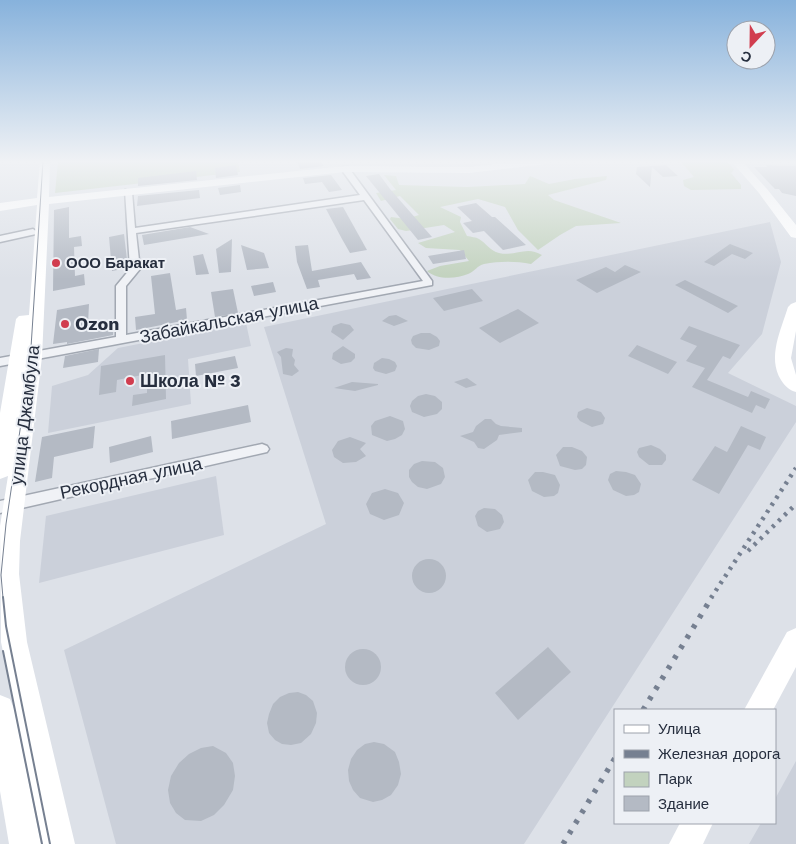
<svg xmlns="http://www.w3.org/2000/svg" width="796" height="844" viewBox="0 0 796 844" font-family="'Work Sans',sans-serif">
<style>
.built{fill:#cbd0da}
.green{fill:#c2d2be}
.building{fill:#b4bac4}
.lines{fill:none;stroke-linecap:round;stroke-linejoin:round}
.street-casing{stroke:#a2a8b2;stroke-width:3}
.street{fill:#f0f2f6;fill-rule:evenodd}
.secondary{fill:#fff;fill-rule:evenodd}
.tram-far1{stroke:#768091;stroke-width:1}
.tram{stroke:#768091;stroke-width:2}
.rail-far1{stroke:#768091;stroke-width:4.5;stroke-dasharray:3 5.5;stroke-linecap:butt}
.rail{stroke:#768091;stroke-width:5.5;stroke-dasharray:4 8;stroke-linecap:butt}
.poi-dot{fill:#d13d4f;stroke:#edf0f5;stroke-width:2}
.labels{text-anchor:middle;stroke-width:4;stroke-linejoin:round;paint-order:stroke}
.far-poi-label{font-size:15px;font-weight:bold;fill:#262e3e;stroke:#edf0f5;text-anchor:start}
.street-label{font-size:18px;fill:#262e3e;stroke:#edf0f5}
.poi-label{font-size:18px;font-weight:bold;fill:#262e3e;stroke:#edf0f5;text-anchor:start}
</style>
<rect width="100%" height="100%" fill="#dde1e8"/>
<g class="built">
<polygon points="770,222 781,262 762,334 728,373 796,406 796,422 524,844 116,844 64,650 326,524 264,327"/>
<polygon points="246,323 251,346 188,359 191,404 48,433 52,386 88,375 118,348"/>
<polygon points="216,476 224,535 39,583 46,516"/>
<polygon points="796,761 796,844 749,844 761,823 775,823 775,799"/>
</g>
<g class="green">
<polygon points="58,161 238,161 240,172 55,193"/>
<polygon points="680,161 728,162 734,170 731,173 741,185 741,189 691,190 684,186 683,180 694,177"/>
<path d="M 384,175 L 396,176 L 399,185 L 467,187 L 525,184 L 530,176 L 549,184 L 575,179 L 607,176 L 606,180 L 548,195 L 554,200 L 621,223 L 576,226 L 560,235 L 538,250 L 518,230 L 505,207 L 478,199 L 440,207 L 461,217 L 460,222 L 467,236 C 471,237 476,237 479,239 C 486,243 490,251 499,253 C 515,257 526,245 542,255 L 531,264 C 515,261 500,261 484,264 C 478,265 474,272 468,274 C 456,279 437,280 427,271 L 440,266 L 469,261 L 460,250 L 426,248 L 418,243 L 455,232 L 444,225 L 406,231 L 398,229 L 390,219 L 391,217 L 406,219 L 419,215 L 400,196 L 381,201 L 376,193 L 396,190 Z"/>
</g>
<g class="building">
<polygon points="297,161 320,161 324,166 300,169"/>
<polygon points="236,165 238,175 216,178 215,168"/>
<polygon points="666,165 678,176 663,177 652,167 650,187 636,174 637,167"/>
<polygon points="766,165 796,166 796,196 782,193 779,189 775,189 754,167 767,167"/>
<polygon points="196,171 197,180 138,186 138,178"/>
<polygon points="379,174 390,189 432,237 418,240 366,176"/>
<polygon points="331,175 342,190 329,192 322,182 305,184 303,178"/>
<polygon points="240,185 241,192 220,195 218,188"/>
<polygon points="199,190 200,198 137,206 138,196"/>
<polygon points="476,203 492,217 495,217 526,245 503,250 484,231 473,233 463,223 472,221 457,207"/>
<polygon points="69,207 69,238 81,236 82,246 74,247 75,276 84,274 85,285 53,291 54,210"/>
<polygon points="343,207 367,250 350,253 342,239 326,209"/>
<polygon points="190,227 209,234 144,245 142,235"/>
<polygon points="124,234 128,268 112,271 109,237"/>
<polygon points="232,239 231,272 219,273 216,249"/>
<polygon points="730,244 753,253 745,259 732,254 714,266 704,262"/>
<polygon points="241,245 264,253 269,268 247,270"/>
<polygon points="308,245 312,271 361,262 371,278 357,280 354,274 318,280 320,287 307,289 297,262 295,246"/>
<polygon points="464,250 466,259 433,264 428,256"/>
<polygon points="203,254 209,274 196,275 193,256"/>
<polygon points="625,265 641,272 597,293 576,280 606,267 615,272"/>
<polygon points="170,273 176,310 186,308 187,320 136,330 135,317 155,314 151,276"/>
<polygon points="685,280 738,306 728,313 675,285"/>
<polygon points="273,282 276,292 254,296 251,286"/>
<polygon points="233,289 238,313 215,317 211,292"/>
<polygon points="472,289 483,301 444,311 433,298"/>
<polygon points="89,304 88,324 114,320 113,335 67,344 67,342 53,344 57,310"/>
<polygon points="518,309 539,323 500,343 479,328"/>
<polygon points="396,315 408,321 394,326 382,321 389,316"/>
<polygon points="341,323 350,325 354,330 343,340 331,332 333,326"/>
<polygon points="689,326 740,345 730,359 723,356 707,380 748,397 751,391 770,399 765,409 756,405 752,413 692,387 705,368 686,361 697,346 680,339"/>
<polygon points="421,333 430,333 437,337 440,341 439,346 429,350 416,348 412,344 411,340 413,336"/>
<polygon points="637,345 677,362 668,374 628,356"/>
<polygon points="343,346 355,354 355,358 351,362 341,364 332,359 333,353"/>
<polygon points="286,348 293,349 292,356 295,360 294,365 299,371 292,376 283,374 281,357 277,352"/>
<polygon points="99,349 98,362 63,368 65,356"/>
<polygon points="165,355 166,399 132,406 133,395 147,393 147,374 117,380 116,392 99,395 101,366"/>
<polygon points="235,356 238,368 196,376 195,364"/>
<polygon points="382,358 389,359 395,362 397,366 395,371 386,374 375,371 373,368 374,363"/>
<polygon points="467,378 477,385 466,388 454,382"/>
<polygon points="352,382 378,384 378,385 355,391 334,388"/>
<polygon points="426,394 435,396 442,402 442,409 437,414 424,417 412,412 410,406 412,401 418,396"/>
<polygon points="248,405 251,422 172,439 171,421"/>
<polygon points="587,408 601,412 605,418 603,424 592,427 580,421 577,417 578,412"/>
<polygon points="390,416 403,421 405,429 402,435 395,439 387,441 372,435 371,426 375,421"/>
<polygon points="485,419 491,419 496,424 501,426 522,428 522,432 499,435 497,440 484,449 478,448 474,442 460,436 473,432 476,426"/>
<polygon points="95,426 93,448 54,457 52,478 35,482 42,437"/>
<polygon points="741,426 766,437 760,450 748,445 719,494 692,480 715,446 727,452"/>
<polygon points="151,436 153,452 110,463 109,447"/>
<polygon points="350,437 366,443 360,449 366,456 356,462 343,463 334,457 332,450 338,441"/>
<polygon points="651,445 660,449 666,455 666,460 662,465 649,465 639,457 637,452 639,448"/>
<polygon points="563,447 572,447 582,451 587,457 586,465 582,469 575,470 560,466 556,455"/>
<polygon points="422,461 435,462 443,468 445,477 441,484 427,489 418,487 412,482 409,477 409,470 414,464"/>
<polygon points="616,471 626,472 635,475 641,484 639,492 634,495 626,496 613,490 608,480 610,474"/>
<polygon points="535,472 543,472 555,475 560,485 558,493 554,496 544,497 532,491 528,480"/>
<polygon points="385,489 398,493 404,503 399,515 384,520 370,514 366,504 372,493"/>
<polygon points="484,508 495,509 502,515 504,522 500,529 487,532 478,526 475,516 478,511"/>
<circle cx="429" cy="576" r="17"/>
<polygon points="548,647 571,672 518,720 495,693"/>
<circle cx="363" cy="667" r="18"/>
<polygon points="298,692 306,695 313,701 317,713 316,723 311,734 301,743 291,745 282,744 275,740 269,733 267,723 269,714 273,704 280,697 289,693"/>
<polygon points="374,742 384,744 395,752 399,762 401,774 398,785 391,795 382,800 373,802 360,798 353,790 349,781 348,770 351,759 357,750 365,744"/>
<polygon points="213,746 226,753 233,763 235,776 233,790 224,805 214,815 201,821 185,820 176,813 170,803 168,790 171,776 179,763 189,754 201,748"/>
</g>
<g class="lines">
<defs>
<g id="street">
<path d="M 342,167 L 348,167 L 432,281 L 432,285 L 0,366 L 0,358 L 116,337 L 116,286 L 130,269 L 125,190 L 132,192 L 135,228 L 360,195 L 341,169 ZM 364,200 L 423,281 L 126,335 L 126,286 L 140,269 L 136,233 Z"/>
<polygon points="33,229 37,232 36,234 0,242 0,236"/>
<polygon points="262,444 267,446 269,449 267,452 0,513 0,501"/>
</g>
</defs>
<use href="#street" class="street-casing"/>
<use href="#street" class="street"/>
<g class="secondary">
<polygon points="40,161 50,161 49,197 345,166 469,167 523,161 551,161 546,164 469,173 345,172 49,204 42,357 20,541 19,574 27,642 75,844 43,844 1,642 0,526 8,476 0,479 0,413 16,319 19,316 29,315 37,205 0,211 0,203 37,198"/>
<polygon points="731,161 742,161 767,189 796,225 796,238 791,237 759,193"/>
<path d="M 796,302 L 796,331 L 791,358 L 796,375 L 796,392 C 789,390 785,386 781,380 C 767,357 781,330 788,307 L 791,304 Z"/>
<polygon points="796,628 796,667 773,710 744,710 787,632"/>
<polygon points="0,695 10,699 14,709 41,844 9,844 0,791"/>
<polygon points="680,823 713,823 703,844 669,844"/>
</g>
<polyline class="tram-far1" points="3,598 1,575 6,524 30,363 43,161"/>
<g class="tram">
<polyline points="3,597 6,626 50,844"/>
<polyline points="3,651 42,844"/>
</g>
<g class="rail-far1">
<polyline points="748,551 796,504"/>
<polyline points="711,598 796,468"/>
</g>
<g class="rail">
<polyline points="643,710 712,597"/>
<polyline points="563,844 615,758"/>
</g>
</g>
<linearGradient id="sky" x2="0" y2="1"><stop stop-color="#87b2dc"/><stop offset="0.58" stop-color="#f0f2f5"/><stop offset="1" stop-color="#f0f2f5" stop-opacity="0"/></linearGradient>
<rect width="796" height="279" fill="url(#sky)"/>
<g class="poi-dot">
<circle cx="56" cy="263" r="5"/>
<circle cx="65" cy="324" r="5"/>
<circle cx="130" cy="381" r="5"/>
</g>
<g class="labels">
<g class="far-poi-label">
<text x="66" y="268">ООО Баракат</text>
</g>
<g class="street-label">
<text transform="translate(229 320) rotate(-11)" y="6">Забайкальская улица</text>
<text transform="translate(25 415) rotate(-83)" y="6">улица Джамбула</text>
<text transform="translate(131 478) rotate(-12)" y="6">Рекордная улица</text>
</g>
<g class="poi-label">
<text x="75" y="330">Ozon</text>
<text x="140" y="387">Школа № 3</text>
</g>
</g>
<rect x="614" y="709" width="162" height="115" fill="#edf0f5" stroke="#9da2ac"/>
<rect x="624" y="725" width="25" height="8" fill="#ffffff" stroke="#9da2ac"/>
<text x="658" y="734" font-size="15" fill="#262e3e">Улица</text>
<rect x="624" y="750" width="25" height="8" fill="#768091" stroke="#9da2ac"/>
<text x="658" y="759" font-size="15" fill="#262e3e">Железная дорога</text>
<rect x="624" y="772" width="25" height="15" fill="#c2d2be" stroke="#9da2ac"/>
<text x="658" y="784" font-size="15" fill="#262e3e">Парк</text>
<rect x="624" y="796" width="25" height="15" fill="#b4bac4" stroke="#9da2ac"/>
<text x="658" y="809" font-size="15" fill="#262e3e">Здание</text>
<g transform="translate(751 45) rotate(202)"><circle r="24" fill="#edf0f5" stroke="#9da2ac"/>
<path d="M0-4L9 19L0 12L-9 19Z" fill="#d13d4f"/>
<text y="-8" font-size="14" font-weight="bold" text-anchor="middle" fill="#262e3e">С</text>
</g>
</svg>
